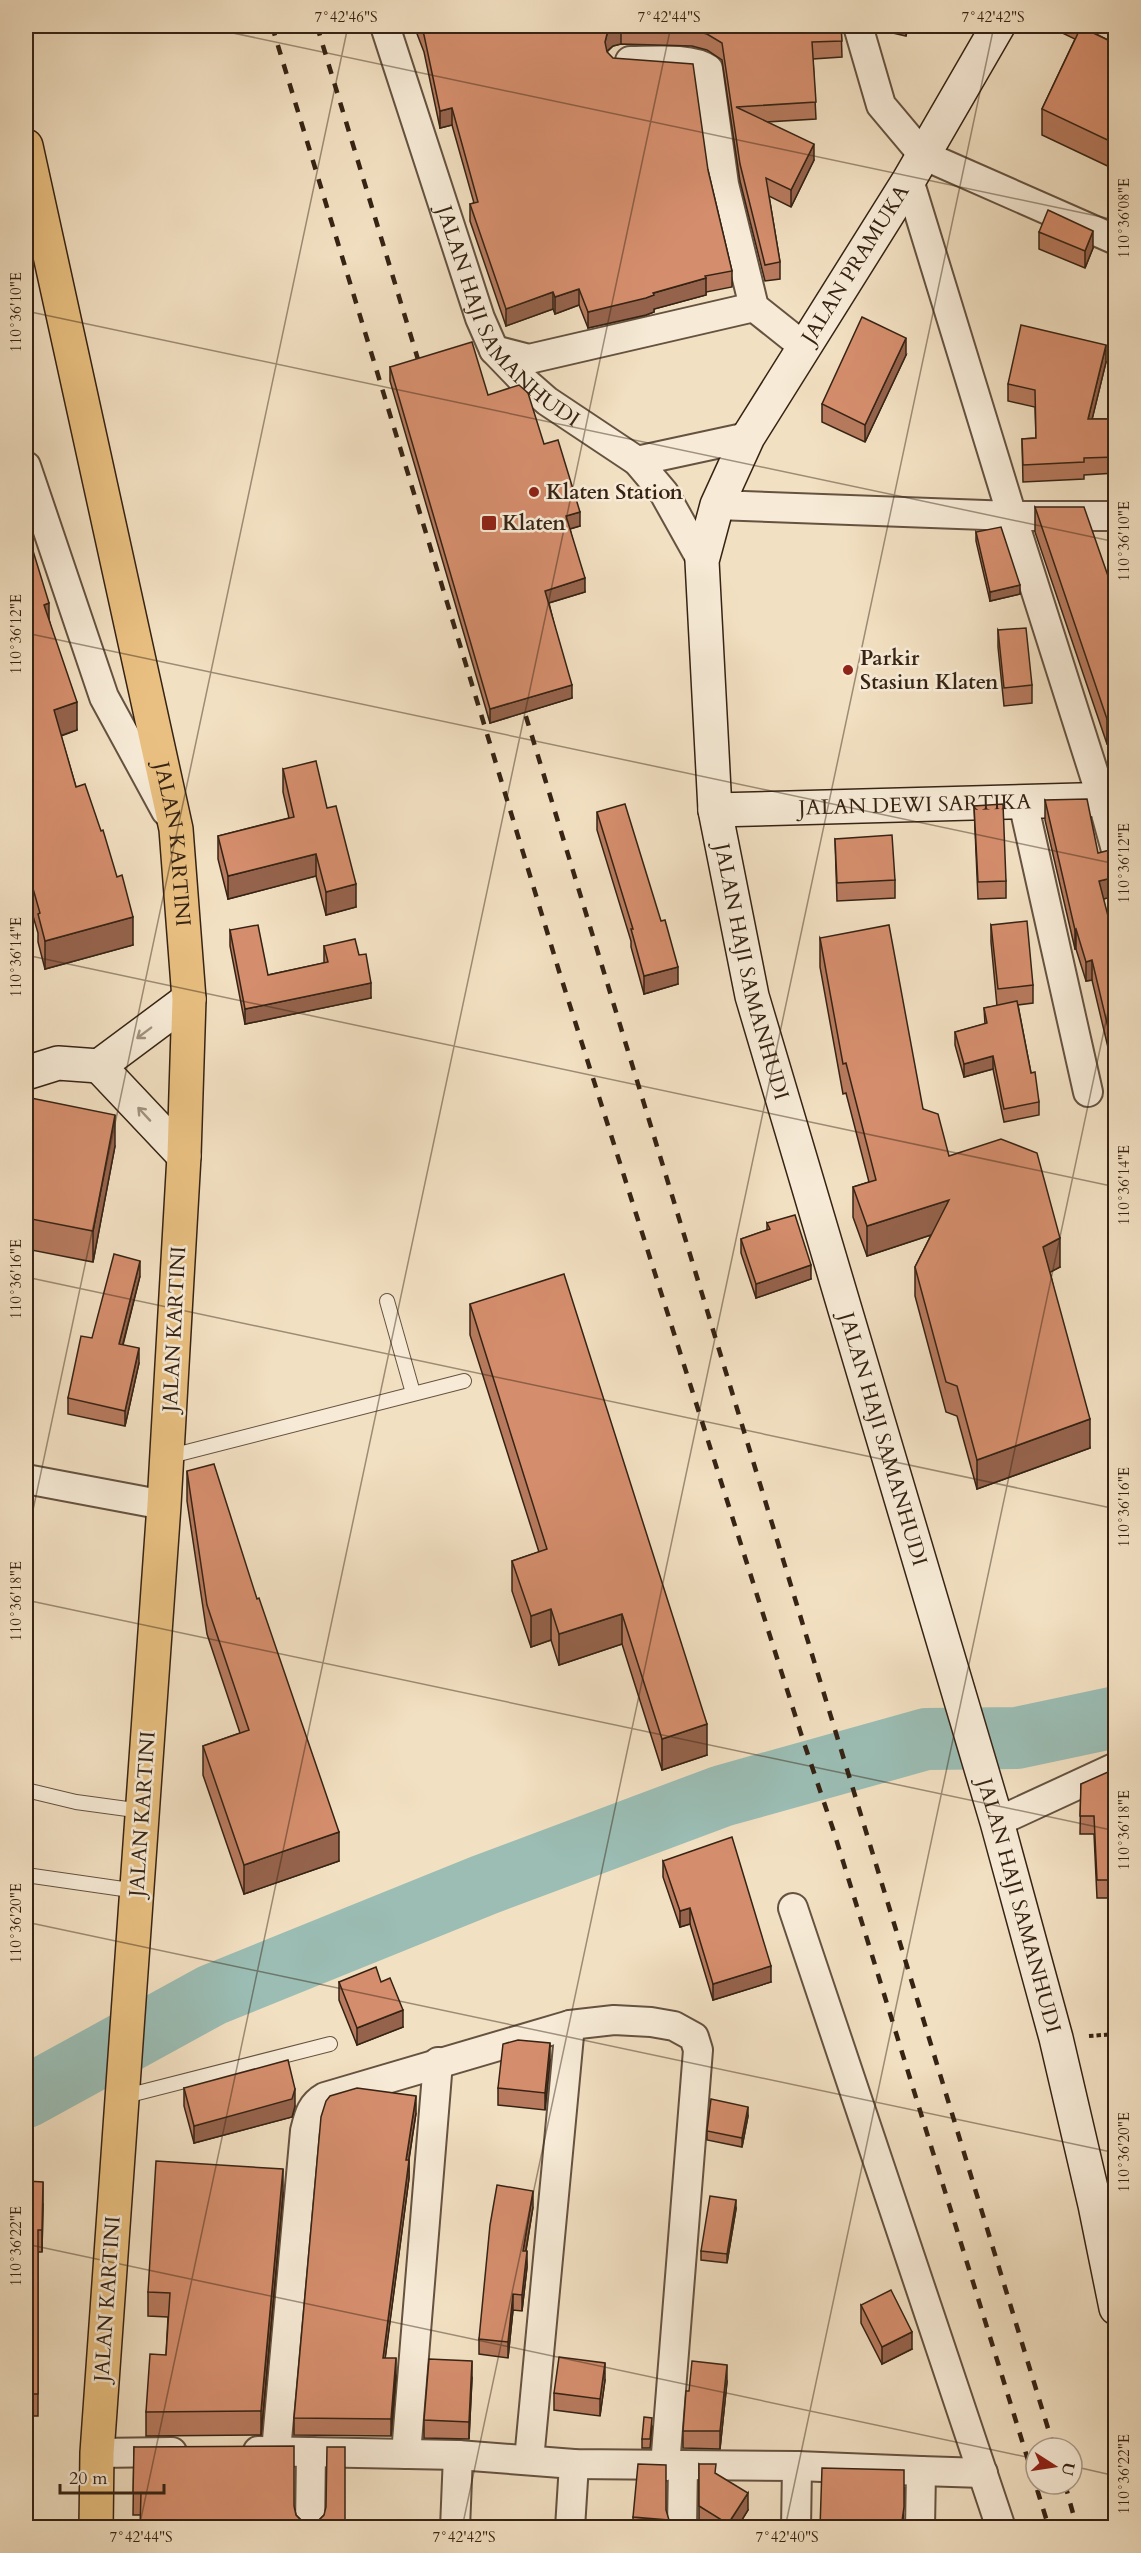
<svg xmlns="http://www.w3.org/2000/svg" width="1141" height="2553" viewBox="0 0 1141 2553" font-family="Cardo,serif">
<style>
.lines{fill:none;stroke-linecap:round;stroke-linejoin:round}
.river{stroke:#9bbdb4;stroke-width:62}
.lane-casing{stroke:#655240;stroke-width:16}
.street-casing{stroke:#655240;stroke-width:32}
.secondary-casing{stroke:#362314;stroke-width:36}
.highway-casing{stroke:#362314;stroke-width:36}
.path{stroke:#362314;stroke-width:4;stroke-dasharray:4.5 3;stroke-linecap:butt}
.lane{stroke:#f7ebd7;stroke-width:14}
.street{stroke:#f7ebd7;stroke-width:28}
.secondary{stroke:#f7ebd7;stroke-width:33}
.highway{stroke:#e9c081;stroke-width:33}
.rail{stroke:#362314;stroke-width:4.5;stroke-dasharray:10 10;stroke-linecap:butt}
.wall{fill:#b77a5e;stroke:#362314;stroke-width:1.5}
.shaded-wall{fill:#95634c;stroke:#362314;stroke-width:1.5}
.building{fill:#d58e6d;stroke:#362314;stroke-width:1.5}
.oneway{stroke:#a0917f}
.ticks{fill:none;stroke:#362314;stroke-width:1.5;stroke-opacity:0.45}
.poi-dot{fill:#8f2418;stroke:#f7ebd7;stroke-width:2}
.labels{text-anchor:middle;stroke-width:5;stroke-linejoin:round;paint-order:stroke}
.street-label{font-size:21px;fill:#362314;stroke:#f7ebd7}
.poi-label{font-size:21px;font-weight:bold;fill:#362314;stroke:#f7ebd7;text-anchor:start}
.neatline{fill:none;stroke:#362314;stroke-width:2}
.ticks-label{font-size:15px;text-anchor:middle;fill:#362314}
</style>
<rect width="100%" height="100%" fill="#f2e0c2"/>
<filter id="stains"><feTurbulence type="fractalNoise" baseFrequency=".00333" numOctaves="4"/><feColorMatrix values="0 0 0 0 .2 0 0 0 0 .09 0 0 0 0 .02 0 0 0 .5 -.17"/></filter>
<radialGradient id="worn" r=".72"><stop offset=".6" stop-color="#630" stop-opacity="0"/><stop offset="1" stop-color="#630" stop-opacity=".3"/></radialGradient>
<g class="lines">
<polyline class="river" points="26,2097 212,1995 484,1885 722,1796 926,1739 1017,1738 1116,1717"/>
<defs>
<g id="lane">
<polyline points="387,1301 413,1393"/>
<polyline points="167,1457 464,1381"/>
<polyline points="26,1790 76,1802 142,1811"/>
<polyline points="26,1875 137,1891"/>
<polyline points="122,2097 330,2044"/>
</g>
<g id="street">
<path id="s1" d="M 385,26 L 480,318 L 494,350 L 523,380 L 547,401 L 637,461 L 664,493 L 702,561"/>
<polyline points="858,26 881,105 923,155 1116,240"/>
<path d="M 630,61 C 652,61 691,57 708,69 L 724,184 L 754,307 L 803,346"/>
<polyline points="494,350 529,359 754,307"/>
<polyline points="637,461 748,437"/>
<polyline points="26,466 104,697 166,811"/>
<polyline points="717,505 1012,516 909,180"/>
<polyline points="1116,516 1012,516 1102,799 1116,850"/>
<polyline points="1023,802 1088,1092"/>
<polyline points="26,1479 164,1505"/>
<polyline points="997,1822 1116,1767"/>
<polyline points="793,1908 1001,2528"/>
<polyline points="258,2451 458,2455 574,2464 797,2466 921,2471 920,2528"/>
<path d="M 276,2451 L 305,2131 C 309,2115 311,2105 325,2097 L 570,2025 L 614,2020 L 651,2022 L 674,2026 L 694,2037 L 698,2050 L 665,2466"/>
<polyline points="97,2453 172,2452"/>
<polyline points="406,2454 438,2062"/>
<polyline points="529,2460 570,2025"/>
<polyline points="921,2471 983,2473"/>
<polyline points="310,2528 311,2452"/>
<polyline points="455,2528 458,2455"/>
<polyline points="570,2528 574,2464"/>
<polyline points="682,2528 683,2466"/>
<polyline points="796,2528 797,2466"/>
</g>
<g id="secondary">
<path id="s2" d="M 998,26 L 909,180 L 748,437 L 717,505 L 702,561 L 715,810 L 752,996 L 997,1822 L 1056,2038 L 1095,2205 L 1116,2308"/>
<path id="s3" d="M 715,810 L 1116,799"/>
<polyline points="99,1066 184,1156"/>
<polyline points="26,1073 58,1063 99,1066 189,999"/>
</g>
<g id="highway">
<path id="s4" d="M 26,146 L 176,829 L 189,999 L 184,1156 L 164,1505 L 97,2453 L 96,2528"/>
</g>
</defs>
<use href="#lane" class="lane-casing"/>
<use href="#street" class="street-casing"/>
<use href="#secondary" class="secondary-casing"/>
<use href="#highway" class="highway-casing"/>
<polyline class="path" points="1089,2036 1116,2034"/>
<use href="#lane" class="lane"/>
<use href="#street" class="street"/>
<use href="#secondary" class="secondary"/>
<use href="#highway" class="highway"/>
<g class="rail">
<polyline points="272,26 559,971 803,1740 833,1829 1049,2528"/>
<polyline points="317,26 423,376"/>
<polyline points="520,697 1054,2448"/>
<polyline points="1065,2484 1077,2528"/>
</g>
</g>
<g class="wall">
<polygon points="414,26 841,26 842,57 813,59 816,119 767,122 814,160 791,207 769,196 780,262 780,279 765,281 740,181 722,60 707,50 692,46 621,44 613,46 607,52 708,170 732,271 732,287 706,292 706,295 654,309 654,312 646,315 588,328 579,305 555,314 553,309 506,326 470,221 470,204 474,203 452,125 440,128 424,52"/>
<polygon points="874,26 908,26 906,36 876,29"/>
<polygon points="1048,26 1088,26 1086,29 1116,44 1116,170 1042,135 1042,109 1075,39"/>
<polygon points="1039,232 1093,248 1085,268 1039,249"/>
<polygon points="26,314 31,353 31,382 26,382"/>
<polygon points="906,355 865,442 822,422 822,404"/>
<polygon points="1106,362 1092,419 1116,419 1116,473 1084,475 1084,479 1023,482 1022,439 1036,438 1035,407 1008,401 1008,384"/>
<polygon points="390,367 488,395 544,444 580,526 570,529 585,592 549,603 572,698 490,723 390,381"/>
<polygon points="1035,507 1116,599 1107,744 1035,532"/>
<polygon points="26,513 29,540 77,730 61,736 76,787 133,945 45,969 38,942 38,933 26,892"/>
<polygon points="976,532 1020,594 990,601 976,541"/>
<polygon points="998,630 1032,685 1032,703 1004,706 998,647"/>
<polygon points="283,769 327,808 356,907 326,915 316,876 228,899 218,859 218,836 289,818 283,792"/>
<polygon points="1045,800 1098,853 1116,896 1103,899 1116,947 1111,1060 1092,980 1086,981 1076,949 1075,949 1045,820"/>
<polygon points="974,806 1006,881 1006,898 978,899"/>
<polygon points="597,812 678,984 644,994 631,947 631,941 597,830"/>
<polygon points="835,839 895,880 895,898 837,901"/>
<polygon points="991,925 1033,985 1033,1003 1018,1005 1031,1073 1039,1102 1039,1115 1004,1122 993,1069 964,1077 955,1045 955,1032 985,1024 984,1008 997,1006 991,942"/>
<polygon points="230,930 268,975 324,963 324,946 359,955 371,998 245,1024 230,946"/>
<polygon points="820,938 923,1109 949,1156 1060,1267 1050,1272 1090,1448 977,1489 957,1416 946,1412 915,1296 915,1267 931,1235 867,1256 853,1217 853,1187 869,1182 846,1093 843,1094 820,967"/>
<polygon points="1112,1094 1116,1094 1116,1139 1113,1139"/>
<polygon points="26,1097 115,1146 93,1262 26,1249"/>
<polygon points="767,1223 811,1279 756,1298 741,1253 741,1239 767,1230"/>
<polygon points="140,1276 123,1345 139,1363 125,1426 68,1414 68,1398 92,1338"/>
<polygon points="470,1304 707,1755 662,1770 622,1644 559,1665 551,1640 531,1647 512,1591 512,1561 539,1552 470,1335"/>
<polygon points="187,1471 339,1861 244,1894 203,1775 203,1746 240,1733 207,1634 187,1501"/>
<polygon points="1116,1772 1116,1962 1113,1962 1109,1898 1097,1898 1094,1834 1080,1834 1081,1784"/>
<polygon points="663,1861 771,1982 713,2000 690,1924 680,1927 663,1877"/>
<polygon points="339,1982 381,1982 403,2027 357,2045 339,2000"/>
<polygon points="550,2060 545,2110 498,2105 498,2088"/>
<polygon points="184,2088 295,2106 292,2117 194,2143 184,2106"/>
<polygon points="416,2113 409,2160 409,2178 385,2358 396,2376 391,2436 294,2435 294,2418"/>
<polygon points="748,2116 742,2147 707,2140 707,2131"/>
<polygon points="26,2181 43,2204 42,2252 38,2252 38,2416 26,2416"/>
<polygon points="283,2193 261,2435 146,2436 146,2412 166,2355 168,2317 148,2316 148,2292"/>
<polygon points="533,2207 526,2251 527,2267 522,2311 513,2310 508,2358 479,2354 479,2339"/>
<polygon points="736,2209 727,2263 701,2260 701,2251"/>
<polygon points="861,2305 912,2349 882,2364 861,2323"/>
<polygon points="472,2378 469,2439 424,2438 424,2420"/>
<polygon points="605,2380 600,2416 554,2410 554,2393"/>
<polygon points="727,2382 720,2449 683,2448 683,2431"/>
<polygon points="652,2427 650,2448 642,2448 642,2439"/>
<polygon points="134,2447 294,2507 296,2515 301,2520 310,2522 318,2521 324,2515 345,2528 140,2528 141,2515 133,2515"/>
<polygon points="699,2464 748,2510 737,2528 706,2528 699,2523"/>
<polygon points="633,2517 669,2520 669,2528 633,2528"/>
</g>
<g class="shaded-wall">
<polygon points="906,26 908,26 906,36"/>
<polygon points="1079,26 1088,26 1079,42"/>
<polygon points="621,27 621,44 613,46 607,51 605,59 605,42 607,34 613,29"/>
<polygon points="452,108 452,125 440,128 440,111"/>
<polygon points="814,144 814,160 791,207 791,190"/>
<polygon points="1093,231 1093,248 1085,268 1085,251"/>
<polygon points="706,278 706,295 654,309 654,312 646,315 588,328 588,312"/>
<polygon points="579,289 579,305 555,314 555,297"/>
<polygon points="553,292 553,309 506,326 506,309"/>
<polygon points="906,338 906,355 865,442 865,425"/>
<polygon points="1106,345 1106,362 1088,436 1088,419"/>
<polygon points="580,512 580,526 566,530 566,516"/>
<polygon points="29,527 29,555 26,528"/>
<polygon points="585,578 585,592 545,604 545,591"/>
<polygon points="1020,585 1020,594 990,601 990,592"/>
<polygon points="49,603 49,631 44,605"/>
<polygon points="572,685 572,698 490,723 490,709"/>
<polygon points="77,702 77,730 54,738 54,710"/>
<polygon points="1116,716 1116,741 1107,744 1107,719"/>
<polygon points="316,854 316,876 228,899 228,876"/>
<polygon points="1116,877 1116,896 1099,900 1099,881"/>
<polygon points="356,884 356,907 326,915 326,892"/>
<polygon points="133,917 133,945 45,969 45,941"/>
<polygon points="1076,929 1076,949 1075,949 1075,930"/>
<polygon points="1092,960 1092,980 1086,981 1086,962"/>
<polygon points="678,967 678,984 644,994 644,976"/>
<polygon points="371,983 371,998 245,1024 245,1009"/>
<polygon points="1116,1039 1116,1058 1111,1060 1111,1040"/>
<polygon points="993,1056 993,1069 964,1077 964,1064"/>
<polygon points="115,1115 115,1146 93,1262 93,1231"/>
<polygon points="949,1200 949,1229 867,1256 867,1226"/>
<polygon points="1060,1238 1060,1267 1043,1276 1043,1247"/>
<polygon points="140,1261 140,1276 119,1359 119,1344"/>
<polygon points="811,1265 811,1279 756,1298 756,1284"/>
<polygon points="139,1348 139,1363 125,1426 125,1411"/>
<polygon points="1090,1419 1090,1448 977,1489 977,1460"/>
<polygon points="551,1609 551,1640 531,1647 531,1616"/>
<polygon points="622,1614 622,1644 559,1665 559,1634"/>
<polygon points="707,1724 707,1755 662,1770 662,1739"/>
<polygon points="339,1832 339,1861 244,1894 244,1865"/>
<polygon points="690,1908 690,1924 680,1927 680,1911"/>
<polygon points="771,1966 771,1982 713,2000 713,1984"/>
<polygon points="403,2010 403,2027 357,2045 357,2028"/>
<polygon points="550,2043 550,2060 545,2110 545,2093"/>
<polygon points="295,2089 295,2106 292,2117 194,2143 194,2126"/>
<polygon points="416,2096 416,2113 406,2177 406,2160"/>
<polygon points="748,2107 748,2116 742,2147 742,2138"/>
<polygon points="409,2160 409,2178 383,2375 383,2358"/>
<polygon points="283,2169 283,2193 261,2435 261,2411"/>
<polygon points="43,2182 43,2204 42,2252 42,2230"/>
<polygon points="533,2191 533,2207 523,2267 523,2251"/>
<polygon points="736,2200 736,2209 727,2263 727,2254"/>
<polygon points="527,2251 527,2267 522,2311 522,2295"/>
<polygon points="513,2294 513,2310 508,2358 508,2342"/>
<polygon points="912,2332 912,2349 882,2364 882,2347"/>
<polygon points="396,2358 396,2376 391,2436 391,2419"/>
<polygon points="472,2361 472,2378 469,2439 469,2422"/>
<polygon points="605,2363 605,2380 600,2416 600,2399"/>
<polygon points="727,2365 727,2382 720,2449 720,2431"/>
<polygon points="904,2487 903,2528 901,2528"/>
<polygon points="748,2493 748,2510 737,2528 728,2528 728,2524"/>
</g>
<g class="building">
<polygon points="420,26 841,26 842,41 812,42 816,102 736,107 814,144 791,190 766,178 780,262 765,265 740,164 722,43 707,34 692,30 621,27 613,29 607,34 605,42 607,52 613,58 693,64 708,170 732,271 705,276 706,278 653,293 654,295 646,298 588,312 579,289 555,297 553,292 506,309 470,204 478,202 452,108 440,111 424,35"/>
<polygon points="1081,27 1116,44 1116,144 1042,109"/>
<polygon points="1048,210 1093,231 1085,251 1039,232"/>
<polygon points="26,314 31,353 26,354"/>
<polygon points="862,317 906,338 865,425 822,404"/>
<polygon points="1021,325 1106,345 1088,419 1116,419 1116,457 1084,458 1084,462 1023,465 1022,439 1036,438 1035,390 1008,384"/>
<polygon points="472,342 488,395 519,385 528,393 544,444 558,440 580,512 566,516 585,578 545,591 572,685 490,709 390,367"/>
<polygon points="1035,507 1084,507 1116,599 1116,716 1107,719"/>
<polygon points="26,513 29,527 26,528 49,603 44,605 77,702 54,710 76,787 85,784 101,831 103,830 117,877 122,875 133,917 45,941 38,914 40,913 26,864"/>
<polygon points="1001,527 1020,585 990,592 976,532"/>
<polygon points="1026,628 1032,685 1004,688 998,630"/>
<polygon points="316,761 327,808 336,806 356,884 326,892 316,854 228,876 218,836 294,817 283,769"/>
<polygon points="1087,799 1098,853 1110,850 1116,875 1116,877 1099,881 1116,947 1116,1039 1111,1040 1092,960 1086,962 1076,929 1075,930 1045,800"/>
<polygon points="625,804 661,921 665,920 678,967 644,976 631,929 633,929 597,812"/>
<polygon points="1003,804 1006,881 978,882 974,806"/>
<polygon points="892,835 895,880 837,883 835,839"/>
<polygon points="1027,921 1033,985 998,989 991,925"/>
<polygon points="258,925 268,975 328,962 324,946 355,939 359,955 366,954 371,983 245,1009 230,930"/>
<polygon points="889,925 923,1109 938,1114 949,1156 1001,1139 1037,1153 1060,1238 1043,1247 1090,1419 977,1460 957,1386 946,1382 915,1267 949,1200 867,1226 853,1187 876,1180 846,1063 843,1064 820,938"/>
<polygon points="1017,1001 1031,1073 1035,1072 1039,1102 1004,1109 993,1056 964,1064 955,1032 987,1023 984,1008"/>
<polygon points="1112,1094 1116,1094 1116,1130 1113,1130"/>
<polygon points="26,1097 115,1115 93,1231 26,1218"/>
<polygon points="795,1215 811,1265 756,1284 741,1239 770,1229 767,1223"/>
<polygon points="114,1254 140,1261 119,1344 139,1348 125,1411 68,1398 81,1336 92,1338"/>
<polygon points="564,1274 707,1724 662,1739 622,1614 559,1634 551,1609 531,1616 512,1561 547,1549 470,1304"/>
<polygon points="214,1464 257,1599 259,1598 339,1832 244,1865 203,1746 249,1730 207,1605 187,1471"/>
<polygon points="1108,1772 1116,1772 1116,1944 1113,1944 1109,1880 1097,1880 1094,1816 1080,1816 1081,1784"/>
<polygon points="732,1837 771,1966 713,1984 690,1908 680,1911 663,1861"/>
<polygon points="376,1967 381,1982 390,1978 403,2010 357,2028 339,1982"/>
<polygon points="518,2040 550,2043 545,2093 498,2088 503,2044"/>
<polygon points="288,2060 295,2089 292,2099 194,2126 184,2088"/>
<polygon points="357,2088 416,2096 406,2160 409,2160 383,2358 396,2358 391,2419 294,2418 321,2117 326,2101 330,2096"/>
<polygon points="711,2099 748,2107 742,2138 707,2131"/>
<polygon points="156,2161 283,2169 261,2411 146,2412 150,2354 166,2355 170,2293 148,2292"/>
<polygon points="26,2181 43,2182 42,2230 38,2230 38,2394 26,2394"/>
<polygon points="497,2185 533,2191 523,2251 527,2251 522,2295 513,2294 508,2342 479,2339 490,2225"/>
<polygon points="710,2196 736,2200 727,2254 701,2251"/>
<polygon points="891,2290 912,2332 882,2347 861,2305"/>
<polygon points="559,2357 605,2363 600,2399 554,2393"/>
<polygon points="429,2359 472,2361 469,2422 424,2420"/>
<polygon points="692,2361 727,2365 720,2431 683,2431 686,2391 689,2391"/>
<polygon points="644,2417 652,2418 650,2439 642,2439"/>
<polygon points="294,2446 294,2506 296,2515 301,2520 310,2522 318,2521 324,2515 326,2507 327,2447 345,2447 345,2528 314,2528 239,2524 239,2528 140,2528 141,2493 133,2493 134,2447"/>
<polygon points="638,2464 666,2465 666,2510 669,2520 633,2517"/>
<polygon points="699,2464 716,2464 715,2473 748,2493 728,2524 699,2506"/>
<polygon points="822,2468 904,2470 904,2507 901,2528 820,2528"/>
</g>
<defs><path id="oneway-shaft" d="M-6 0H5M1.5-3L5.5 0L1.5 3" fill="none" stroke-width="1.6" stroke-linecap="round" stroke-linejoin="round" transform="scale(1.5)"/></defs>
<g class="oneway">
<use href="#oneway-shaft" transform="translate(144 1033) rotate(143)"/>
<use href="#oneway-shaft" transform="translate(144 1114) rotate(-133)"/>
</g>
<path class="ticks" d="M 200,26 L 1116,220M 26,311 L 1116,542M 26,633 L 1116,864M 26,955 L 1116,1187M 26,1277 L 1116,1509M 26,1543 L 348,26M 26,1600 L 1116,1831M 26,1922 L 1116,2153M 26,2244 L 1036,2459M 1072,2466 L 1116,2476M 139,2528 L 671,26M 462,2528 L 994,26M 785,2528 L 1116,974M 1108,2528 L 1116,2494"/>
<g class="poi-dot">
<circle cx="534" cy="492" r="6"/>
<rect x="481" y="515" width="16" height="16" rx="3"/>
<circle cx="848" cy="670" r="6"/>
</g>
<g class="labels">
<g class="street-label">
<text transform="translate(855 264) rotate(-58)" y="7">JALAN PRAMUKA</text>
<text dy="7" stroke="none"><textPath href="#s1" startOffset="321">JALAN HAJI SAMANHUDI</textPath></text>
<text dy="7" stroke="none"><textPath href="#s3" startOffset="200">JALAN DEWI SARTIKA</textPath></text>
<text dy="7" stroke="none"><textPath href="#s4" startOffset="714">JALAN KARTINI</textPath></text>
<text dy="7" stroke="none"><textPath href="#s2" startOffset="1029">JALAN HAJI SAMANHUDI</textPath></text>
<text transform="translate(174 1329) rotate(-87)" y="7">JALAN KARTINI</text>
<text dy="7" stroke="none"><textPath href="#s2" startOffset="1515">JALAN HAJI SAMANHUDI</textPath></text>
<text transform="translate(142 1814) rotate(-86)" y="7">JALAN KARTINI</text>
<text dy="7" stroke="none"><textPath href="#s2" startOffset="2001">JALAN HAJI SAMANHUDI</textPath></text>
<text transform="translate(107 2299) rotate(-86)" y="7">JALAN KARTINI</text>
</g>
<g class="poi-label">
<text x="546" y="499">Klaten Station</text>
<text x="502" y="530">Klaten</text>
<text x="860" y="665">Parkir<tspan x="860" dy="24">Stasiun Klaten</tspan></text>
</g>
</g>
<rect width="1141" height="2553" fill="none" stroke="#f2e0c2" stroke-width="66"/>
<g transform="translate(1054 2466) rotate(102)"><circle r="28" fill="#f7ebd7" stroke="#aa9b89" stroke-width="1.5"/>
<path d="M0-4.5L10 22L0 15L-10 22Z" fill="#8f2418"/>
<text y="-9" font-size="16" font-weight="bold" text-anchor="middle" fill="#362314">U</text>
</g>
<path d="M60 2484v9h104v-9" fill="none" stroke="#362314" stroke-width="3"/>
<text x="69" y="2484" font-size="18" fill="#362314" stroke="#f7ebd7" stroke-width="4.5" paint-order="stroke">20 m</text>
<rect x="33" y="33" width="1075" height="2487" class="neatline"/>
<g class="ticks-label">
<text x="346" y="22">7°42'46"S</text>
<text x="669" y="22">7°42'44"S</text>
<text x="993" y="22">7°42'42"S</text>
<text transform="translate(1124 218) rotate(-90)" y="5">110°36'08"E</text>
<text transform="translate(16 312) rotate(-90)" y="5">110°36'10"E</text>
<text transform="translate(1124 541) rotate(-90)" y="5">110°36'10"E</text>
<text transform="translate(16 634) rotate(-90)" y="5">110°36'12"E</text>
<text transform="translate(1124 863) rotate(-90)" y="5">110°36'12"E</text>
<text transform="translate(16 957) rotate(-90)" y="5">110°36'14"E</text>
<text transform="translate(1124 1185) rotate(-90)" y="5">110°36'14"E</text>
<text transform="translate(16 1279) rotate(-90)" y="5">110°36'16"E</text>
<text transform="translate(1124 1507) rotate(-90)" y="5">110°36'16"E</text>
<text transform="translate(16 1601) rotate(-90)" y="5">110°36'18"E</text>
<text transform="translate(1124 1830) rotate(-90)" y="5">110°36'18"E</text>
<text transform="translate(16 1923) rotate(-90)" y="5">110°36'20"E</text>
<text transform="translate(1124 2152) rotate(-90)" y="5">110°36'20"E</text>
<text transform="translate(16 2246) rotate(-90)" y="5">110°36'22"E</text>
<text transform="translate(1124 2474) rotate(-90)" y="5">110°36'22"E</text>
<text x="141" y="2542">7°42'44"S</text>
<text x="464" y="2542">7°42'42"S</text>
<text x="787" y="2542">7°42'40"S</text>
</g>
<rect width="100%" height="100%" filter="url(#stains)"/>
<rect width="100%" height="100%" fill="url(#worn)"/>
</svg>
